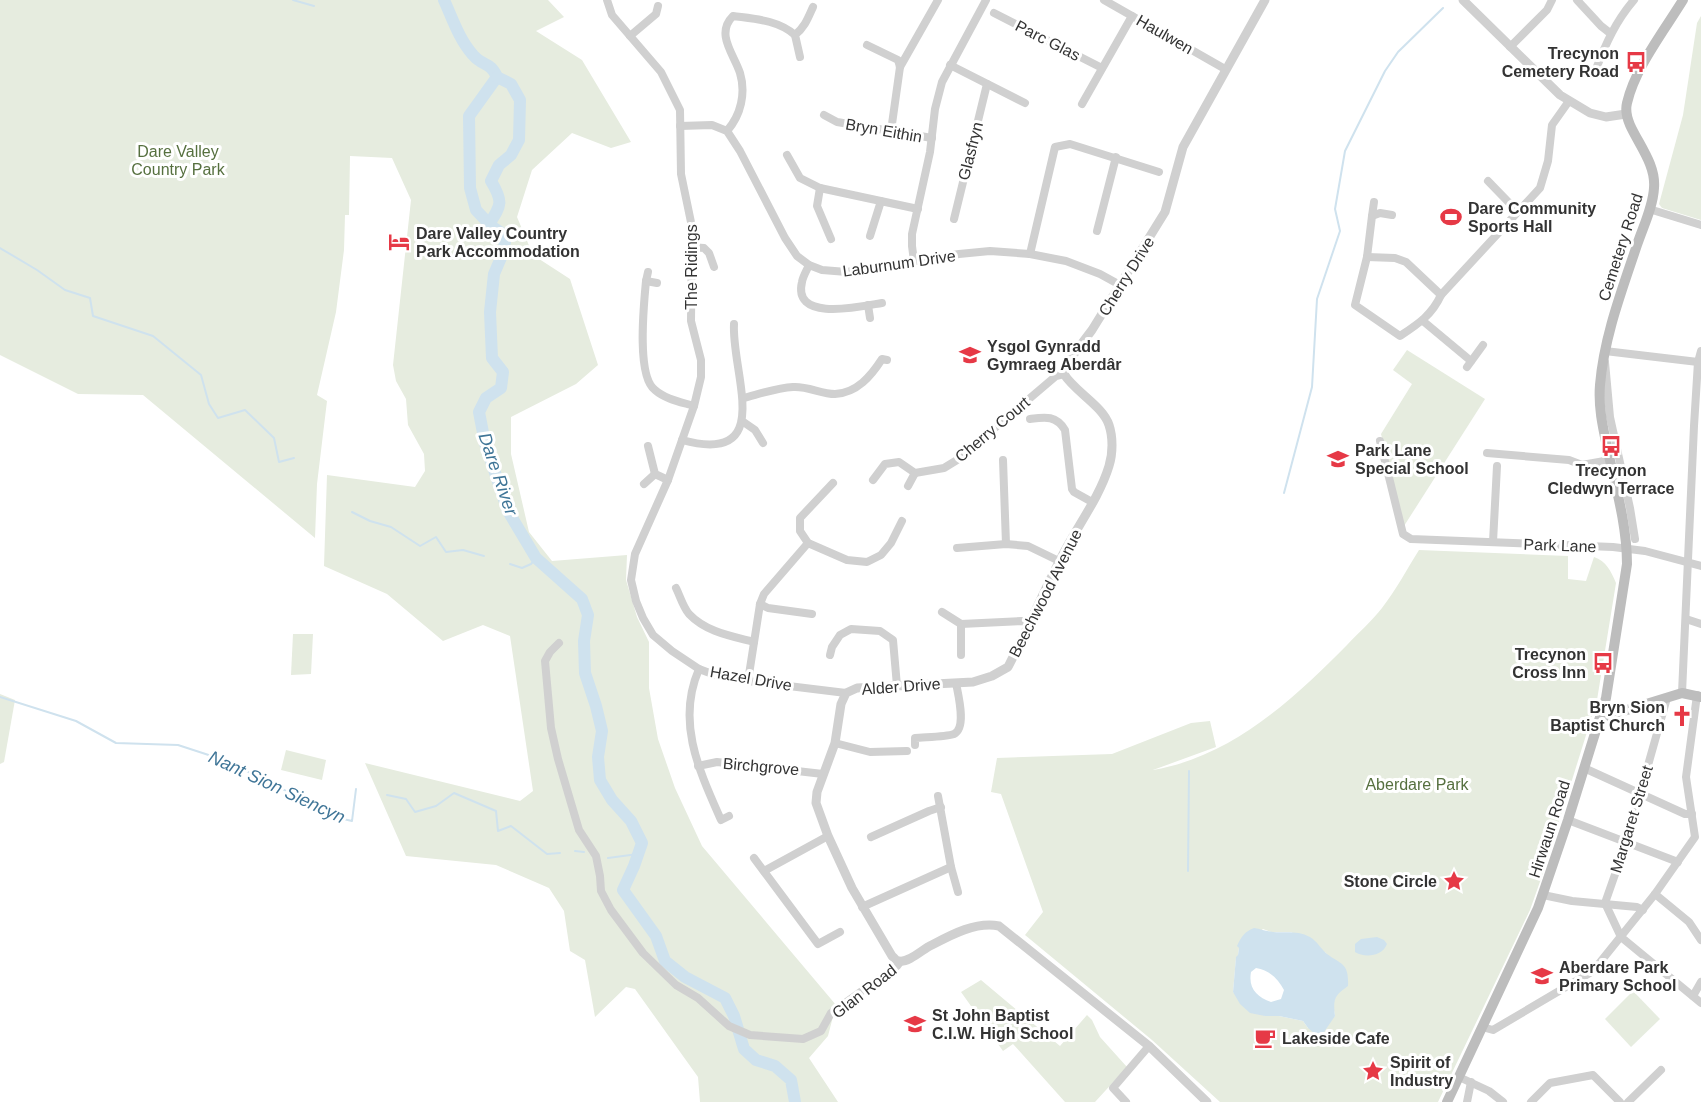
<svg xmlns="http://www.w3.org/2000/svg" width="1701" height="1102" viewBox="0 0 1701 1102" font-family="Helvetica,sans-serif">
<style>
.green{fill:#e6ecdf;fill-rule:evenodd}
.water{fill:#cfe2ee;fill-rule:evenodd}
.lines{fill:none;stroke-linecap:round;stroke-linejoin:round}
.stream{stroke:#cfe2ee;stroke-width:2}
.river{stroke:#cfe2ee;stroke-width:12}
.minor{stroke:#d0d0d0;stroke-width:8}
.tertiary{stroke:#d0d0d0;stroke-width:9}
.secondary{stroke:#bdbdbd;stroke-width:10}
.labels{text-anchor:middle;stroke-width:6;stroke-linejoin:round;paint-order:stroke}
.street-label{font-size:16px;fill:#333;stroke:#fff}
.poi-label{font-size:16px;font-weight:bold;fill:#333;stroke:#fff;text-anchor:start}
.park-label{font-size:16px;fill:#56703f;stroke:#fff}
.water-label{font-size:18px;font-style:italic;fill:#3f7597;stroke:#fff}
</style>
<rect width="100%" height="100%" fill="#fff"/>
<g class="green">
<polygon points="0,0 548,0 564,17 536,31 582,60 631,142 611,148 572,133 532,170 517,217 533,255 570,279 598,365 576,384 511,417 511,454 529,532 552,561 627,555 626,580 637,617 649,642 649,688 658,739 675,788 702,846 836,1005 828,1036 809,1058 838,1102 700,1102 698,1077 635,989 626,987 595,1017 585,960 570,951 564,911 549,888 496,865 406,856 365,763 520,801 533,791 510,636 483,625 443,641 387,594 324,566 327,475 415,487 425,471 424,454 408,425 406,399 396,381 393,365 411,200 392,158 350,156 349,215 345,215 344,250 336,312 317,395 327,401 317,484 315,538 143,395 78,394 0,355"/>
<polygon points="1701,16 1701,220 1662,208 1659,204 1683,115 1697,23"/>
<polygon points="1407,350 1485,399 1404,526 1381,434 1412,384 1393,370"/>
<path d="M 1419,550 L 1568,556 L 1568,579 L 1586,581 L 1594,557 C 1606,561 1611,571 1616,583 L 1597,700 L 1542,876 L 1530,910 L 1438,1102 L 1220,1102 L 1152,1040 L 1025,935 L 1043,912 L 1001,794 L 991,792 L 997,758 L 1112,754 L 1191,723 L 1210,721 L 1216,747 L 1153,770 C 1231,757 1294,699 1347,645 C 1358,633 1372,621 1382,608 C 1396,590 1407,569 1419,550 ZM 1263,929 L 1271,932 L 1291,932 L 1326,953 L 1336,995 L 1333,1004 L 1335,1016 L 1308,1028 L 1303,1021 L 1279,1016 L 1265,1016 L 1233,992 L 1236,958 L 1238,956 L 1239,948 Z"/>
<polygon points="293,634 313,634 311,674 291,675"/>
<polygon points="0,694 15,700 4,762 0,764"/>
<polygon points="286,750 326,760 322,780 281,770"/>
<polygon points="981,980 1060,1046 1087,1015 1092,1020 1100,1037 1127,1067 1095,1102 1065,1102 1013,1044 1003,1051 961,992"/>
<polygon points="1633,991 1660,1019 1631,1047 1605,1019"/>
</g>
<g class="water">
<path d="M 1254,928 C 1260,929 1266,931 1273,932 C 1285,933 1298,930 1310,937 C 1317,941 1321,949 1327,954 C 1342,965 1349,963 1348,986 C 1334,996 1333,999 1335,1016 L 1324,1032 L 1315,1034 L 1308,1028 L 1303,1021 L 1279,1016 L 1265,1016 L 1250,1013 L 1240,1004 L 1233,992 L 1236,957 L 1238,955 L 1239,948 L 1237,946 C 1241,937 1244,932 1254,928 ZM 1256,968 C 1269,970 1278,979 1284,990 L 1281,999 L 1271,1002 C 1257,997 1248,988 1251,972 Z"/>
<path d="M 1377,937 L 1384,940 L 1387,944 C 1382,957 1364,958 1355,952 L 1355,944 L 1361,939 Z"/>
</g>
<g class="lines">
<g class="stream">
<polyline points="293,0 314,6"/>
<polyline points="0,248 37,270 65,290 90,298 93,316 153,336 201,375 209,404 218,418 245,410 274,438 279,462 294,458"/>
<polyline points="1284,493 1312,387 1317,299 1340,231 1335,209 1345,151 1385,71 1398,52 1443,8"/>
<polyline points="352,512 370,521 391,527 420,546 436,537 446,552 463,550 484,556"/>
<polyline points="510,564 522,568 531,564 536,558"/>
<polyline points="0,697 76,721 116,743 178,745 227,761 339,818 352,821 356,789"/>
<polyline points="387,795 406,799 415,812 436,806 454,793 496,811 498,831 511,826 547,854 560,853"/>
<polyline points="575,851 584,852"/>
<polyline points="608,858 638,854"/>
<polyline points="1188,871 1189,771"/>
</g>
<g class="river">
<path d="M 444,0 C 453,20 459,39 473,55 C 483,67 490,61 497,77 L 469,116 L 470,188 L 476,210 L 491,226 L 506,236 L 503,253 L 494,274 L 490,312 L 492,358 L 503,372 L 501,388 L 486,398 L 479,412 L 485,443 L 508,511 L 536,558 L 582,599 L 588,615 L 584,641 L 585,673 L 596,706 L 602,731 L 598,757 L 600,780 L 612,800 L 631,821 L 642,843 L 634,866 L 623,890 L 656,936 L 665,961 L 685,977 L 725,998 L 734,1016 L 744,1049 L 756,1060 L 775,1066 L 791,1080 L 795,1102"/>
<path d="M 489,224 C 502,205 503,201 491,181 L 499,165 L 511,155 L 519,140 L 520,100 L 511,84 L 497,77"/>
</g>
<g class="minor">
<polyline points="607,0 612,15 661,72 680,110 681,174 692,227 691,321 701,360 701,377 694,406 668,480 635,554 631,580 636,601 643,618 653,635 672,651 699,669 715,675 748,681 846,693"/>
<polyline points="1104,0 1225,69"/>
<polyline points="1577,0 1601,26 1610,33"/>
<polyline points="994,13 1102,68"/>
<polyline points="630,36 656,14 658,6"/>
<polyline points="867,45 898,60 900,67 891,131"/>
<polyline points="1510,47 1547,10 1552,0"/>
<path d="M 800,57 L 795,35 C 805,27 808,18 813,7"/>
<polyline points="950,65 1025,103"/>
<polyline points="900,67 938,0"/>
<path d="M 1596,69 C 1606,43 1616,21 1634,0"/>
<polyline points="1082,104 1132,16"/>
<polyline points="824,115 837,122 932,138"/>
<polyline points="680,126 712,125 727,131 740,151 785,238 797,256 809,265 822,270 847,272 959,254 990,251 1030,254 1066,261 1100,274 1120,285"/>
<path d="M 727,131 C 741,115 746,93 740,73 C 734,54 715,34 733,16 C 755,19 778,20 795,35"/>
<polyline points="787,155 800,178 820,188 918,209"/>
<polyline points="1488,181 1518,212"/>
<polyline points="820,188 817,206 831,239"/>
<polyline points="1649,209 1701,225"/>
<path d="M 1392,215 L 1380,213 L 1372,216 L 1367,257 L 1355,305 L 1400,336 C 1418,324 1432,315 1441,295 L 1540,188 L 1548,161 L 1552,125 L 1569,101"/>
<polyline points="1372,216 1374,202"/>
<polyline points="954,219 987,84"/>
<polyline points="1097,231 1116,157"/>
<polyline points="870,236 881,201"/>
<polyline points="691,247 704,248 709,253 714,267"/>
<polyline points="1030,254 1055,147 1070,144 1159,172"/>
<polyline points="1367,257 1395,258 1406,262 1441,295"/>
<polyline points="914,261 912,246 912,234 930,152 935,109 942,82 986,0"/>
<path d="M 809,265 C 807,270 803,276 802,282 C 792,323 863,306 882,303"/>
<path d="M 648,272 L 646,281 C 644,303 636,376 655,390 C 665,399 681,402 694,406"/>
<polyline points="646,281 657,283"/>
<polyline points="868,305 870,318"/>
<polyline points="1423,321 1471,361"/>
<polyline points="1605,351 1698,362"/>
<polyline points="1605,362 1610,417 1630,508 1635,539"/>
<polyline points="1467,367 1483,345"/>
<path d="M 743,398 C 759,394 777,388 793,387 C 808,386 821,394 835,394 C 857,393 871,376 882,359 L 887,360"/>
<path d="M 1030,419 C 1045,417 1056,415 1065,430 L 1072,489 L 1074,492 L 1092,502"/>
<polyline points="742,421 755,430 763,443"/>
<path d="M 682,440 C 777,466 731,373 734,324"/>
<polyline points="1380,441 1403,534 1411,539 1613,547 1645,551 1701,566"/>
<polyline points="648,446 655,474 668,480"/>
<polyline points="1487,453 1569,460 1582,465 1610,460"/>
<polyline points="1003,460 1006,544"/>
<polyline points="873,480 885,464 899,462 915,473 944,468 957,460 1056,376 1064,374"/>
<polyline points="833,483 800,518 800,531 808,543 847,560 867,562 881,555 891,543 902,521"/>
<polyline points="644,484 655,474"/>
<polyline points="908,486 915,473"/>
<polyline points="1493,542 1497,466"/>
<polyline points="957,548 1006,544 1028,546 1059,561"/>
<path d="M 676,588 C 680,596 683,607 689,614 C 706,632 731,636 754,642"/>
<polyline points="760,604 768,608 812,614"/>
<polyline points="942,612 961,624 1021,621 1031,623"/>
<polyline points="1686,619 1701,624"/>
<polyline points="559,643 550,652 545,661 551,728 558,759 579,830 596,856 600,876 601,891 611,910 643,953 676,985 698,998 729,1026 750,1035 803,1039 821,1031 831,1013 897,966 900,962"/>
<polyline points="830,655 832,647 840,635 851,629 880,631 893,640 897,686"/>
<polyline points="961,655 961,624"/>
<path d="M 699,669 C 676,722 699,770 721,820 L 729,816"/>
<polyline points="748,681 760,604 764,594 808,543"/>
<polyline points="1682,693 1694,426 1698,362 1701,351"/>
<polyline points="1667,698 1626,843 1605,903 1621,937 1701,1003"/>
<polyline points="835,743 870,752 907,751"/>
<path d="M 915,745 L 915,738 C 924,737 946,737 954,734 C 967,728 958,694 956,683"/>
<polyline points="698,766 717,762 823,774"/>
<polyline points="1584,768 1685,814 1692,814"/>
<polyline points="938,796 951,867 958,892"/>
<polyline points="1568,820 1678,862"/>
<polyline points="871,837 929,811 941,807"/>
<polyline points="754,858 818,944 840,932"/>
<polyline points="764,871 828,836"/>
<polyline points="1655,894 1689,922 1701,940"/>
<polyline points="1543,895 1572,901 1637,907 1643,910"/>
<polyline points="862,907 951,867"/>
<polyline points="1693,996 1701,982"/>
<polyline points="1482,1027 1493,1030 1593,971 1655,894 1695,837 1686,777 1697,695"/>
<polyline points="1459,1077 1489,1091 1503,1102"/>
<polyline points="1126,1102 1113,1088 1149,1046"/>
<polyline points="1467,1102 1471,1082"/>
<polyline points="1531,1102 1550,1083 1593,1075 1620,1102"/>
<polyline points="1628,1102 1661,1070"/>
</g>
<g class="tertiary">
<polyline points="1463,0 1560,95 1590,113 1606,117 1626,114"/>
<path d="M 1207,1102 L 1149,1046 L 999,926 C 975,921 949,936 928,947 C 921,951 908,963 899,961 C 897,961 893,957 892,956 L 852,888 L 828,836 L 816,803 L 817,792 L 835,743 L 841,704 L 846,693 L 857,688 L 973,682 L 992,676 L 1008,667 C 1026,632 1042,595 1060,560 C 1075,529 1099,499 1109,466 C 1113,453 1113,437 1109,425 C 1103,406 1074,391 1064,374 L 1067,363 L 1092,330 L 1165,212 L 1183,147 L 1265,0"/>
</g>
<g class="secondary">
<polyline points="1601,718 1682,693 1701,697"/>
<path d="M 1447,1102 L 1538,908 L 1568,820 L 1606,698 L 1627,564 C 1627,528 1617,491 1609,456 C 1604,432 1598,410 1600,385 C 1604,337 1622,290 1637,245 C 1643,227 1653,207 1654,188 C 1656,165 1639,145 1630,125 C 1627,118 1625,111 1627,103 C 1635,68 1664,31 1683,0"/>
</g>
</g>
<defs>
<symbol id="bus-bare" viewBox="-9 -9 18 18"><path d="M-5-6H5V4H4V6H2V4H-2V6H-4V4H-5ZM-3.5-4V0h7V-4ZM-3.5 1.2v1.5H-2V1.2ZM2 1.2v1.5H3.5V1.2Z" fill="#e63946" stroke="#fff" stroke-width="2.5" paint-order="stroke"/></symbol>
<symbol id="stadium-bare" viewBox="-9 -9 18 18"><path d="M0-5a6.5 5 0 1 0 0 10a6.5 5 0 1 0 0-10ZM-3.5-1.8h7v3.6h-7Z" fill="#e63946" stroke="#fff" stroke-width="2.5" paint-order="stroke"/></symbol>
<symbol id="hotel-bare" viewBox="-9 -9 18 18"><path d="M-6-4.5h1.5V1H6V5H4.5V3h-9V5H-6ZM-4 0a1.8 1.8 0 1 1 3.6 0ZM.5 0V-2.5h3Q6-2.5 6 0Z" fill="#e63946" stroke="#fff" stroke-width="2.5" paint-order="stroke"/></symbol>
<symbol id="school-bare" viewBox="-9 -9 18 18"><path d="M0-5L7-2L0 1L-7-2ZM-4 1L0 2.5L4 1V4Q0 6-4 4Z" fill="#e63946" stroke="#fff" stroke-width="2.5" paint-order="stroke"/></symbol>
<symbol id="church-bare" viewBox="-9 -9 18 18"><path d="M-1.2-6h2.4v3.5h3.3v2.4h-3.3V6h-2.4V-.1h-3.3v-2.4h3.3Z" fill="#e63946" stroke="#fff" stroke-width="2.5" paint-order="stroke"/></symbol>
<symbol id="sight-bare" viewBox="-9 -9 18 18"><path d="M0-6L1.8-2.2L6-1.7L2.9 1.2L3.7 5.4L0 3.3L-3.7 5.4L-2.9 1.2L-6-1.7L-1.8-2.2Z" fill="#e63946" stroke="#fff" stroke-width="2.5" paint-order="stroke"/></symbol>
<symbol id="cafe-bare" viewBox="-9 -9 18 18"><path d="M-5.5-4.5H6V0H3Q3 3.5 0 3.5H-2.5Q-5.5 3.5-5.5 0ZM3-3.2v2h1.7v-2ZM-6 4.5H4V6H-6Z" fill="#e63946" stroke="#fff" stroke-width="2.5" paint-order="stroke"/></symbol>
</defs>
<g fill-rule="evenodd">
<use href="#bus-bare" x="1621" y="47" width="30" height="30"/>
<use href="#stadium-bare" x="1436" y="202" width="30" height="30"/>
<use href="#hotel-bare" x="384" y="227" width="30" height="30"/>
<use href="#school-bare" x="955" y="340" width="30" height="30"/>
<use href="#bus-bare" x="1596" y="431" width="30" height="30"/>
<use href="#school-bare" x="1323" y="444" width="30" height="30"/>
<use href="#bus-bare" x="1588" y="648" width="30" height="30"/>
<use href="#church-bare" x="1667" y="701" width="30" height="30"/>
<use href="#sight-bare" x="1439" y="866" width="30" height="30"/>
<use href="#school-bare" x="1527" y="961" width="30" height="30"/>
<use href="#school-bare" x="900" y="1009" width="30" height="30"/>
<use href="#cafe-bare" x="1250" y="1023" width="30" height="30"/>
<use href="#sight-bare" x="1358" y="1056" width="30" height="30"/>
</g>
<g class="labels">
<g class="street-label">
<text transform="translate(1165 34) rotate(30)" y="6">Haulwen</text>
<text transform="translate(1048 40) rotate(27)" y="6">Parc Glas</text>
<text transform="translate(884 130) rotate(10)" y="6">Bryn Eithin</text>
<text transform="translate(970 151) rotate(-76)" y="6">Glasfryn</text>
<text transform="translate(1620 247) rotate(-72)" y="6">Cemetery Road</text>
<text transform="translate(899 263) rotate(-8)" y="6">Laburnum Drive</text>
<text transform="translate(691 267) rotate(-90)" y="6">The Ridings</text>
<text transform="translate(1126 276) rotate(-58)" y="6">Cherry Drive</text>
<text transform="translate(992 429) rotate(-40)" y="6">Cherry Court</text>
<text transform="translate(1560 545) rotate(2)" y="6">Park Lane</text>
<text transform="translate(1045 593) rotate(-63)" y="6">Beechwood Avenue</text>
<text transform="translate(751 678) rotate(10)" y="6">Hazel Drive</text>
<text transform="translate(901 686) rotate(-4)" y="6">Alder Drive</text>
<text transform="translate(761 766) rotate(5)" y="6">Birchgrove</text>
<text transform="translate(1631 819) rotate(-73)" y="6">Margaret Street</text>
<text transform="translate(1549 829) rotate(-72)" y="6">Hirwaun Road</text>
<text transform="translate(864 991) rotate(-38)" y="6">Glan Road</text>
</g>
<g class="poi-label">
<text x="1619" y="59" text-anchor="end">Trecynon<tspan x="1619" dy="18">Cemetery Road</tspan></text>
<text x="1468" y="214">Dare Community<tspan x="1468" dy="18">Sports Hall</tspan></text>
<text x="416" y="239">Dare Valley Country<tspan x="416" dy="18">Park Accommodation</tspan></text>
<text x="987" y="352">Ysgol Gynradd<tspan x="987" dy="18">Gymraeg Aberdâr</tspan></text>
<text x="1355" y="456">Park Lane<tspan x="1355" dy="18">Special School</tspan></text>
<text x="1611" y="476" text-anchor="middle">Trecynon<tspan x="1611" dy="18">Cledwyn Terrace</tspan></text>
<text x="1586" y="660" text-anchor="end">Trecynon<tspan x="1586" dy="18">Cross Inn</tspan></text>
<text x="1665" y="713" text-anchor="end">Bryn Sion<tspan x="1665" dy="18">Baptist Church</tspan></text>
<text x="1437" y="887" text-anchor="end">Stone Circle</text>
<text x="1559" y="973">Aberdare Park<tspan x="1559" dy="18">Primary School</tspan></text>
<text x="932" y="1021">St John Baptist<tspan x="932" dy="18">C.I.W. High School</tspan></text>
<text x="1282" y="1044">Lakeside Cafe</text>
<text x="1390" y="1068">Spirit of<tspan x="1390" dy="18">Industry</tspan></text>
</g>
<g class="park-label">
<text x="178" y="157">Dare Valley<tspan x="178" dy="18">Country Park</tspan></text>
<text x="1417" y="790">Aberdare Park</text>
</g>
<g class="water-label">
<text transform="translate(498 474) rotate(71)" y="6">Dare River</text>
<text transform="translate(277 787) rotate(25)" y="6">Nant Sion Siencyn</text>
</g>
</g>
</svg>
